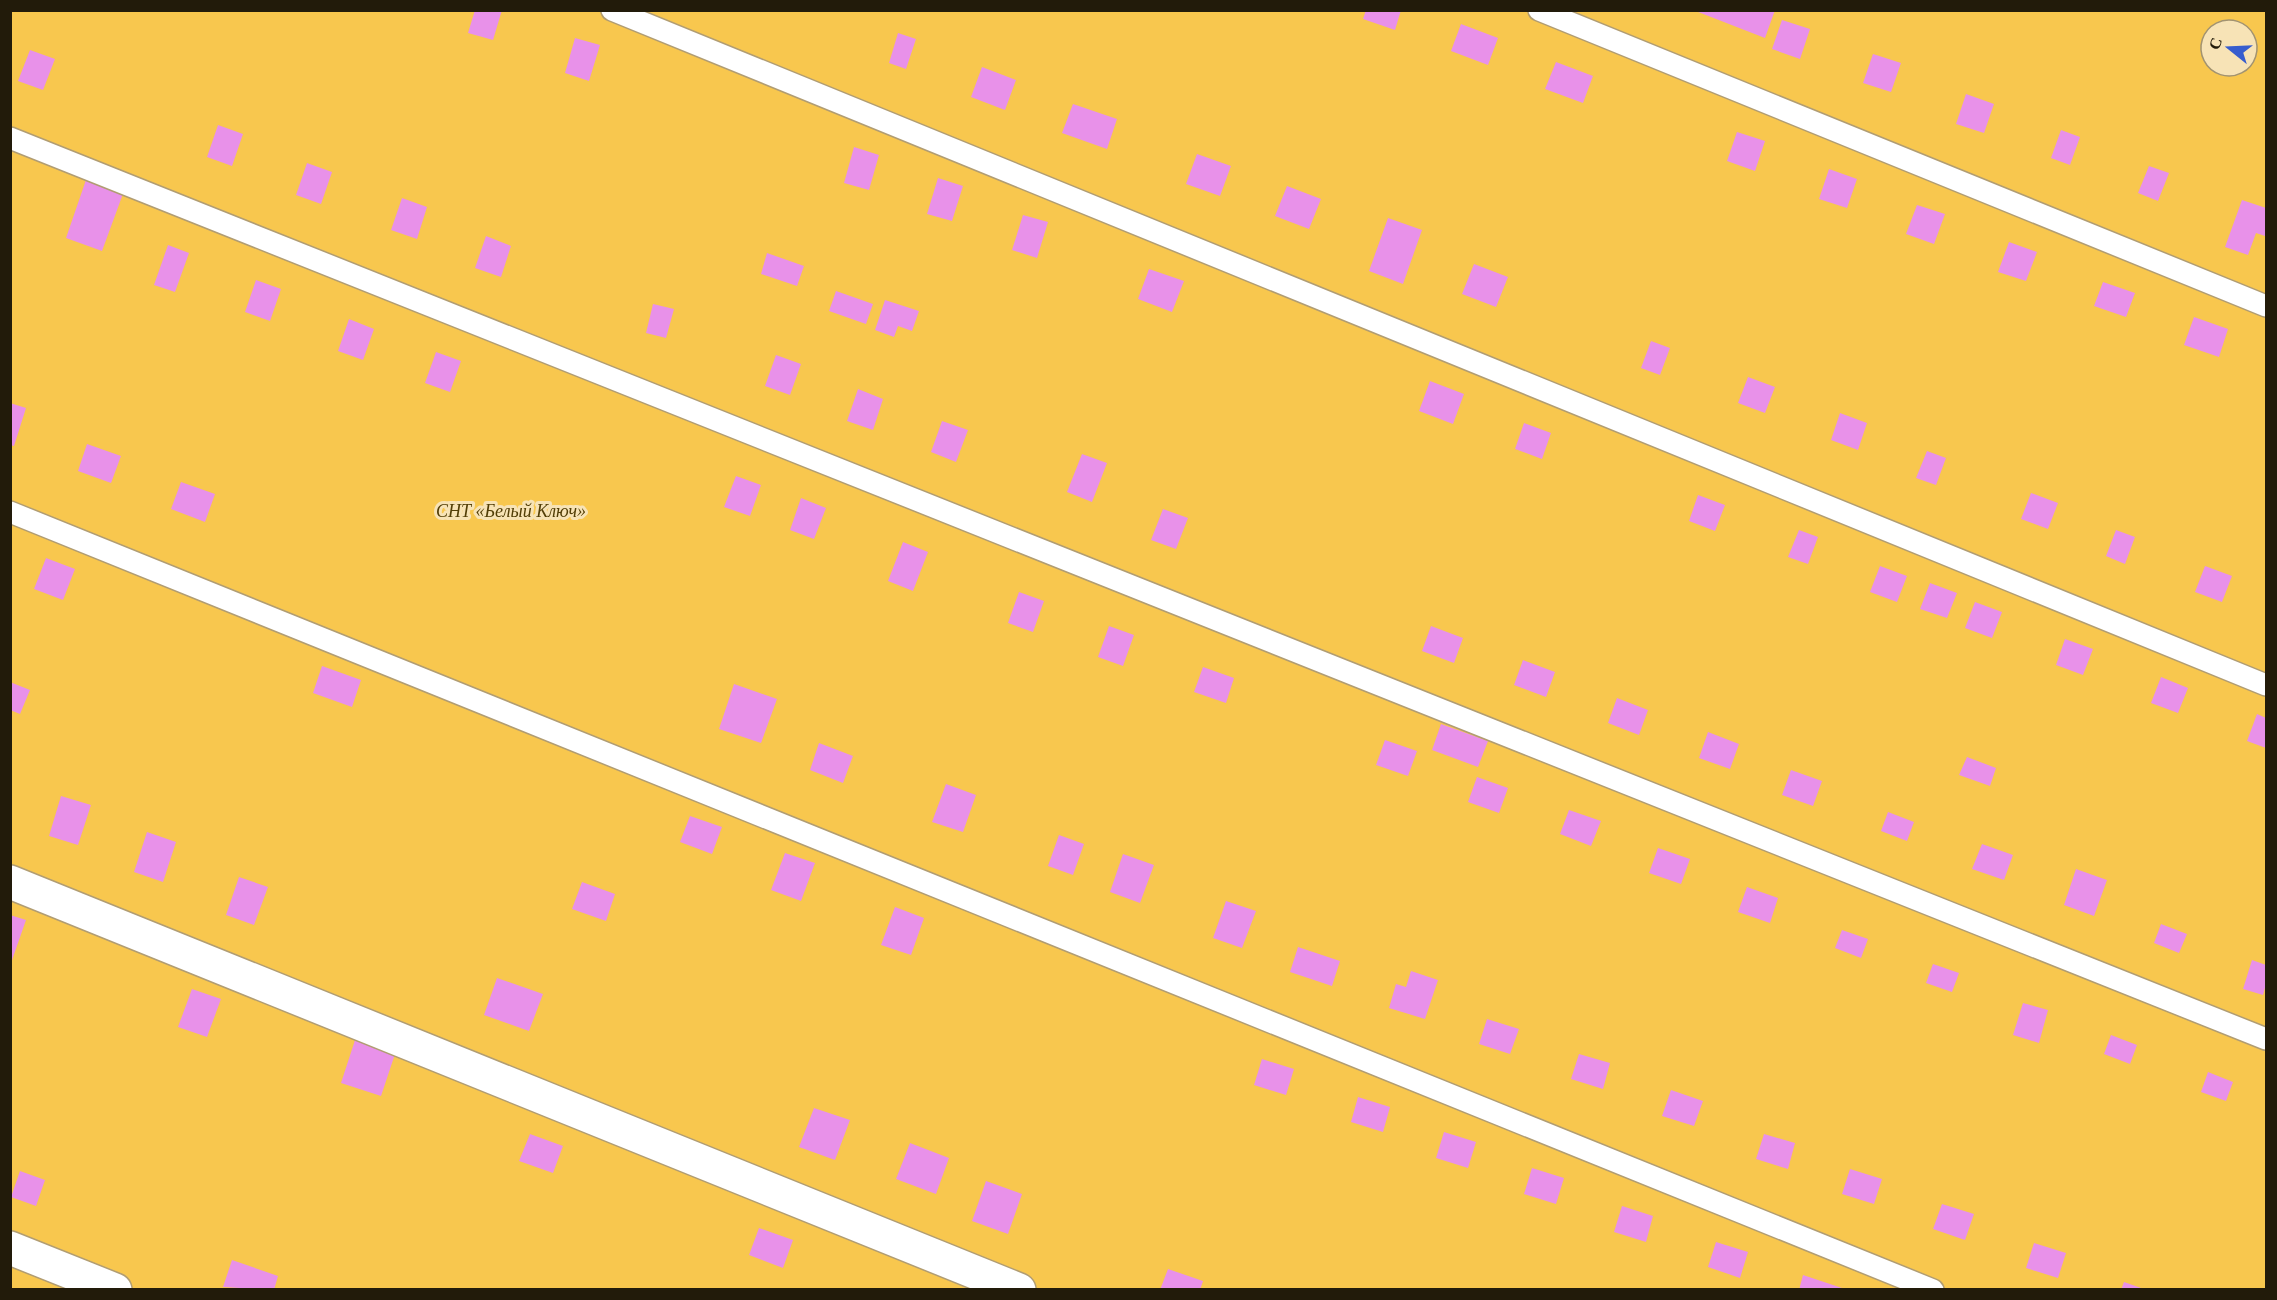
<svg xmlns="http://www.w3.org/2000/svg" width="2277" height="1300" viewBox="0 0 2277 1300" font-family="Georgia,serif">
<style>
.green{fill:#f8c74e;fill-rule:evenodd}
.building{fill:#e891e9}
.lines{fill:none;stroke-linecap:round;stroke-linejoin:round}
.lane-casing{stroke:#b19d73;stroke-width:24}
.street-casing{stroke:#b19d73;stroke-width:36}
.lane{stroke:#fff;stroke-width:21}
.street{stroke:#fff;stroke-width:33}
.labels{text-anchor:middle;stroke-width:6;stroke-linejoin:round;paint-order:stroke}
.park-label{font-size:18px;font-style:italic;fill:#523e07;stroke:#f7e3b6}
</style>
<rect width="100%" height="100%" fill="#f7e3b6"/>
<path class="green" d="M 10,11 L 2266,11 L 2266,1289 L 11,1289 ZM 2211,30 L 2247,30 L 2247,66 L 2211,66 Z"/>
<g class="building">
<polygon points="475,10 502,10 493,40 468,33"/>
<polygon points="1366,10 1401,10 1395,30 1363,19"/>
<polygon points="1693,10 1775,10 1765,38"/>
<polygon points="1782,20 1810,29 1800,59 1772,49"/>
<polygon points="1461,24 1498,38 1488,65 1451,51"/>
<polygon points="898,33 916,39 906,69 889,63"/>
<polygon points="575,38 600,45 589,81 565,73"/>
<polygon points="30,50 55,59 43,90 18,81"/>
<polygon points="1873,54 1901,63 1891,92 1863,83"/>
<polygon points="1556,62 1593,76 1583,103 1545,89"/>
<polygon points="982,67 1016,80 1005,110 971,97"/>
<polygon points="1966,94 1994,104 1984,133 1956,124"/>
<polygon points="1073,104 1117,119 1107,149 1062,133"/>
<polygon points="218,125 243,134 232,166 207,157"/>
<polygon points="2061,130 2080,137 2070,165 2051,158"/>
<polygon points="1737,132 1765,141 1755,171 1727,161"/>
<polygon points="854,147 879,155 869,190 844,183"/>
<polygon points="1197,154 1231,166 1220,196 1186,184"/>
<polygon points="307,163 332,172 321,204 296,195"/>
<polygon points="2149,166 2169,173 2158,201 2138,193"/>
<polygon points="1829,169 1857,179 1847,208 1819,199"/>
<polygon points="87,177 124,191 102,251 66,238"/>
<polygon points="938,178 963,186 952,221 927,214"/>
<polygon points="1287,186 1321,199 1309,229 1275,216"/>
<polygon points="402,198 427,207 417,239 391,230"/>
<polygon points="2242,200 2266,208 2265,236 2256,233 2248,255 2225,247"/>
<polygon points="1917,205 1945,214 1934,244 1906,234"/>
<polygon points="1023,215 1048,222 1037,258 1012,250"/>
<polygon points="1388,218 1422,230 1403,284 1369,271"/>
<polygon points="486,236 511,246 501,277 475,268"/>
<polygon points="2009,242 2037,252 2026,281 1998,272"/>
<polygon points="168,245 189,253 175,292 154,285"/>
<polygon points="767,253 804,266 797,286 761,274"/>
<polygon points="1474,264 1508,277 1496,307 1462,294"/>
<polygon points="1149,269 1184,281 1172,312 1138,299"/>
<polygon points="256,280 281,289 270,321 245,312"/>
<polygon points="2103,282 2135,293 2126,317 2094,306"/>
<polygon points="836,291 873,304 866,324 829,311"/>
<polygon points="885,300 919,311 912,331 898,326 894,337 875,330"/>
<polygon points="653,304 674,309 666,338 646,333"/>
<polygon points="2194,317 2228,329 2219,357 2184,345"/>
<polygon points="349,319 374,329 363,360 338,351"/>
<polygon points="1651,341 1670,348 1660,375 1641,368"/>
<polygon points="436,352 461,361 450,392 425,383"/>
<polygon points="776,355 801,364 790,395 765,386"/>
<polygon points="1748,377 1775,387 1765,413 1738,403"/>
<polygon points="1430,381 1464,394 1453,424 1419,411"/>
<polygon points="858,389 883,399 873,430 847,421"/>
<polygon points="10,403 26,408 14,446 10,445"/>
<polygon points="1840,413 1867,423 1858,450 1831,440"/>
<polygon points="942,421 968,430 956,462 931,452"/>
<polygon points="1524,423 1551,433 1542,459 1515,449"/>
<polygon points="87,444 121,456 111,483 78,471"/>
<polygon points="1927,451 1946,458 1936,485 1916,478"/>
<polygon points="1082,454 1107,463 1092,502 1067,492"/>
<polygon points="736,476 761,485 750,516 724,507"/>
<polygon points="181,482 215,494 205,522 171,509"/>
<polygon points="2031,493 2058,503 2048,529 2021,519"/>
<polygon points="1698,495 1725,505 1715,531 1689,521"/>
<polygon points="801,498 826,508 814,539 790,530"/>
<polygon points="1163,509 1188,518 1176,549 1151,540"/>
<polygon points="1799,530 1818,537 1808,564 1788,557"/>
<polygon points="2116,530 2135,537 2125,564 2106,556"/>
<polygon points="903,542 928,552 913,591 888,581"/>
<polygon points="46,558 75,569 63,600 34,589"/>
<polygon points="1880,566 1907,576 1897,602 1870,592"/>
<polygon points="2205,566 2232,576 2222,602 2195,592"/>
<polygon points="1930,583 1957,593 1947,618 1920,609"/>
<polygon points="1019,592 1044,601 1033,632 1008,623"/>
<polygon points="1975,602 2002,612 1992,638 1965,628"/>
<polygon points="1109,626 1134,635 1123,666 1098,657"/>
<polygon points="1431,626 1463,638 1454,663 1422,651"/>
<polygon points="2065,639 2093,649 2083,675 2056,665"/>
<polygon points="1523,660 1555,672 1546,697 1514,685"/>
<polygon points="322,666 361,680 352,707 313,693"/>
<polygon points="1203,667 1234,678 1226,703 1194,692"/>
<polygon points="2161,677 2188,688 2178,713 2151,703"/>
<polygon points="10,682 30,690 20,714 10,710"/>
<polygon points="734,684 777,699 761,743 719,729"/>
<polygon points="1617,698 1648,710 1639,735 1608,723"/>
<polygon points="2257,714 2266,718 2266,748 2247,741"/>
<polygon points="1441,724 1488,741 1478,767 1432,750"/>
<polygon points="1708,732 1739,744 1730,769 1699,758"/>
<polygon points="1385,740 1417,751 1408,776 1376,765"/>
<polygon points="819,743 853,756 843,783 810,770"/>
<polygon points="1967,757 1996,768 1990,786 1959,775"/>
<polygon points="1791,770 1822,781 1813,806 1782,795"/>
<polygon points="1477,777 1508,788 1499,813 1468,802"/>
<polygon points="946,784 976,795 963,832 932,822"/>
<polygon points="61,796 91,805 78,845 49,836"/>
<polygon points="1569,810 1601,821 1591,846 1560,834"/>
<polygon points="1888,812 1914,822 1907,841 1881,831"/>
<polygon points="690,816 722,827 712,854 680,842"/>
<polygon points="147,832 176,842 163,882 134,872"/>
<polygon points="1059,835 1084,844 1073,875 1048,866"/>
<polygon points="1982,844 2013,855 2004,880 1972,869"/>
<polygon points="1658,848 1690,859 1681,884 1649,873"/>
<polygon points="785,853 815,863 801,901 771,890"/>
<polygon points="1123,854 1154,865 1140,903 1110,892"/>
<polygon points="2076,869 2107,880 2094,916 2064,905"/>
<polygon points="239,877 268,887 254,925 226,915"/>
<polygon points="582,882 615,894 606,921 572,909"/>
<polygon points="1747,887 1778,898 1770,923 1738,912"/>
<polygon points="1226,901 1256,911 1242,948 1213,938"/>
<polygon points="895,907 924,918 911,955 881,945"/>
<polygon points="10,915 26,920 11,963 10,963"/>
<polygon points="2161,924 2187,934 2179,953 2154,943"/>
<polygon points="1842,930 1868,939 1861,958 1835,948"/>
<polygon points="1298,947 1340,961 1332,986 1290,972"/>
<polygon points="2252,960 2266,965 2266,984 2263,995 2243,989"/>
<polygon points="1933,964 1959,973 1952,992 1926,983"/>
<polygon points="1411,971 1438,980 1425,1019 1389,1008 1396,984 1406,987"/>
<polygon points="497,978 543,994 529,1031 484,1015"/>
<polygon points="192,989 221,999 207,1037 178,1027"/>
<polygon points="2023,1003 2048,1010 2039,1043 2013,1035"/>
<polygon points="1487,1019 1519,1029 1510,1054 1479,1044"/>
<polygon points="357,1034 397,1048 381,1096 341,1083"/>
<polygon points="2111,1035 2137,1045 2130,1064 2104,1054"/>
<polygon points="1579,1054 1610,1063 1603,1089 1571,1079"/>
<polygon points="1262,1059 1294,1069 1286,1095 1254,1085"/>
<polygon points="2208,1072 2233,1082 2226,1101 2201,1092"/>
<polygon points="1671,1090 1703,1101 1694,1126 1662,1116"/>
<polygon points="1358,1097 1390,1107 1383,1132 1351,1122"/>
<polygon points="814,1108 850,1120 835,1160 799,1147"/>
<polygon points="1444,1132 1476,1142 1468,1168 1436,1158"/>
<polygon points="530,1134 563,1146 553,1173 519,1161"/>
<polygon points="1764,1134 1795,1143 1788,1169 1756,1159"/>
<polygon points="910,1143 949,1158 936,1194 896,1179"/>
<polygon points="1532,1168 1564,1178 1556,1204 1524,1194"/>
<polygon points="1850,1169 1882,1179 1874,1204 1842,1194"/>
<polygon points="20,1171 45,1180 36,1206 11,1197"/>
<polygon points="986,1181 1022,1194 1008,1234 972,1221"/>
<polygon points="1942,1204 1974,1214 1965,1240 1933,1229"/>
<polygon points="1622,1206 1653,1216 1646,1242 1614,1232"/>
<polygon points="759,1228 793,1240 783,1268 749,1255"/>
<polygon points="1716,1242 1748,1252 1740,1278 1708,1267"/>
<polygon points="2034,1243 2066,1253 2058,1278 2026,1268"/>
<polygon points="232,1260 278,1276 274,1290 223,1287"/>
<polygon points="1168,1269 1203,1281 1200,1290 1160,1290"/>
<polygon points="1803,1275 1845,1289 1845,1290 1799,1290"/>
<polygon points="2124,1282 2144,1289 2144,1290 2121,1290"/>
</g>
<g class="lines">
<defs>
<g id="lane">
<polyline points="612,10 2266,685"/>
<polyline points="1539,10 2266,306"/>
<polyline points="10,138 2266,1039"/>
<polyline points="10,512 1933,1290"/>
</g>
<g id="street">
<polyline points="10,882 1019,1290"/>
<polyline points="10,1248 115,1290"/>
</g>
</defs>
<use href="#lane" class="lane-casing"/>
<use href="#street" class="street-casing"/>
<use href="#lane" class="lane"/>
<use href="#street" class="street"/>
</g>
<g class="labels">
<g class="park-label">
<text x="511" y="517">СНТ «Белый Ключ»</text>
</g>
</g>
<rect width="2277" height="1300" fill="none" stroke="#221b0a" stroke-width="24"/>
<g transform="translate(2229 48) rotate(288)"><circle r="28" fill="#f7e3b6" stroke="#a29371" stroke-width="1.5"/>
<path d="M0-4.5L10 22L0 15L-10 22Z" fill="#375dce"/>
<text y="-9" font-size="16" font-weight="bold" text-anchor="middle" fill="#221b0a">С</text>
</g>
</svg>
